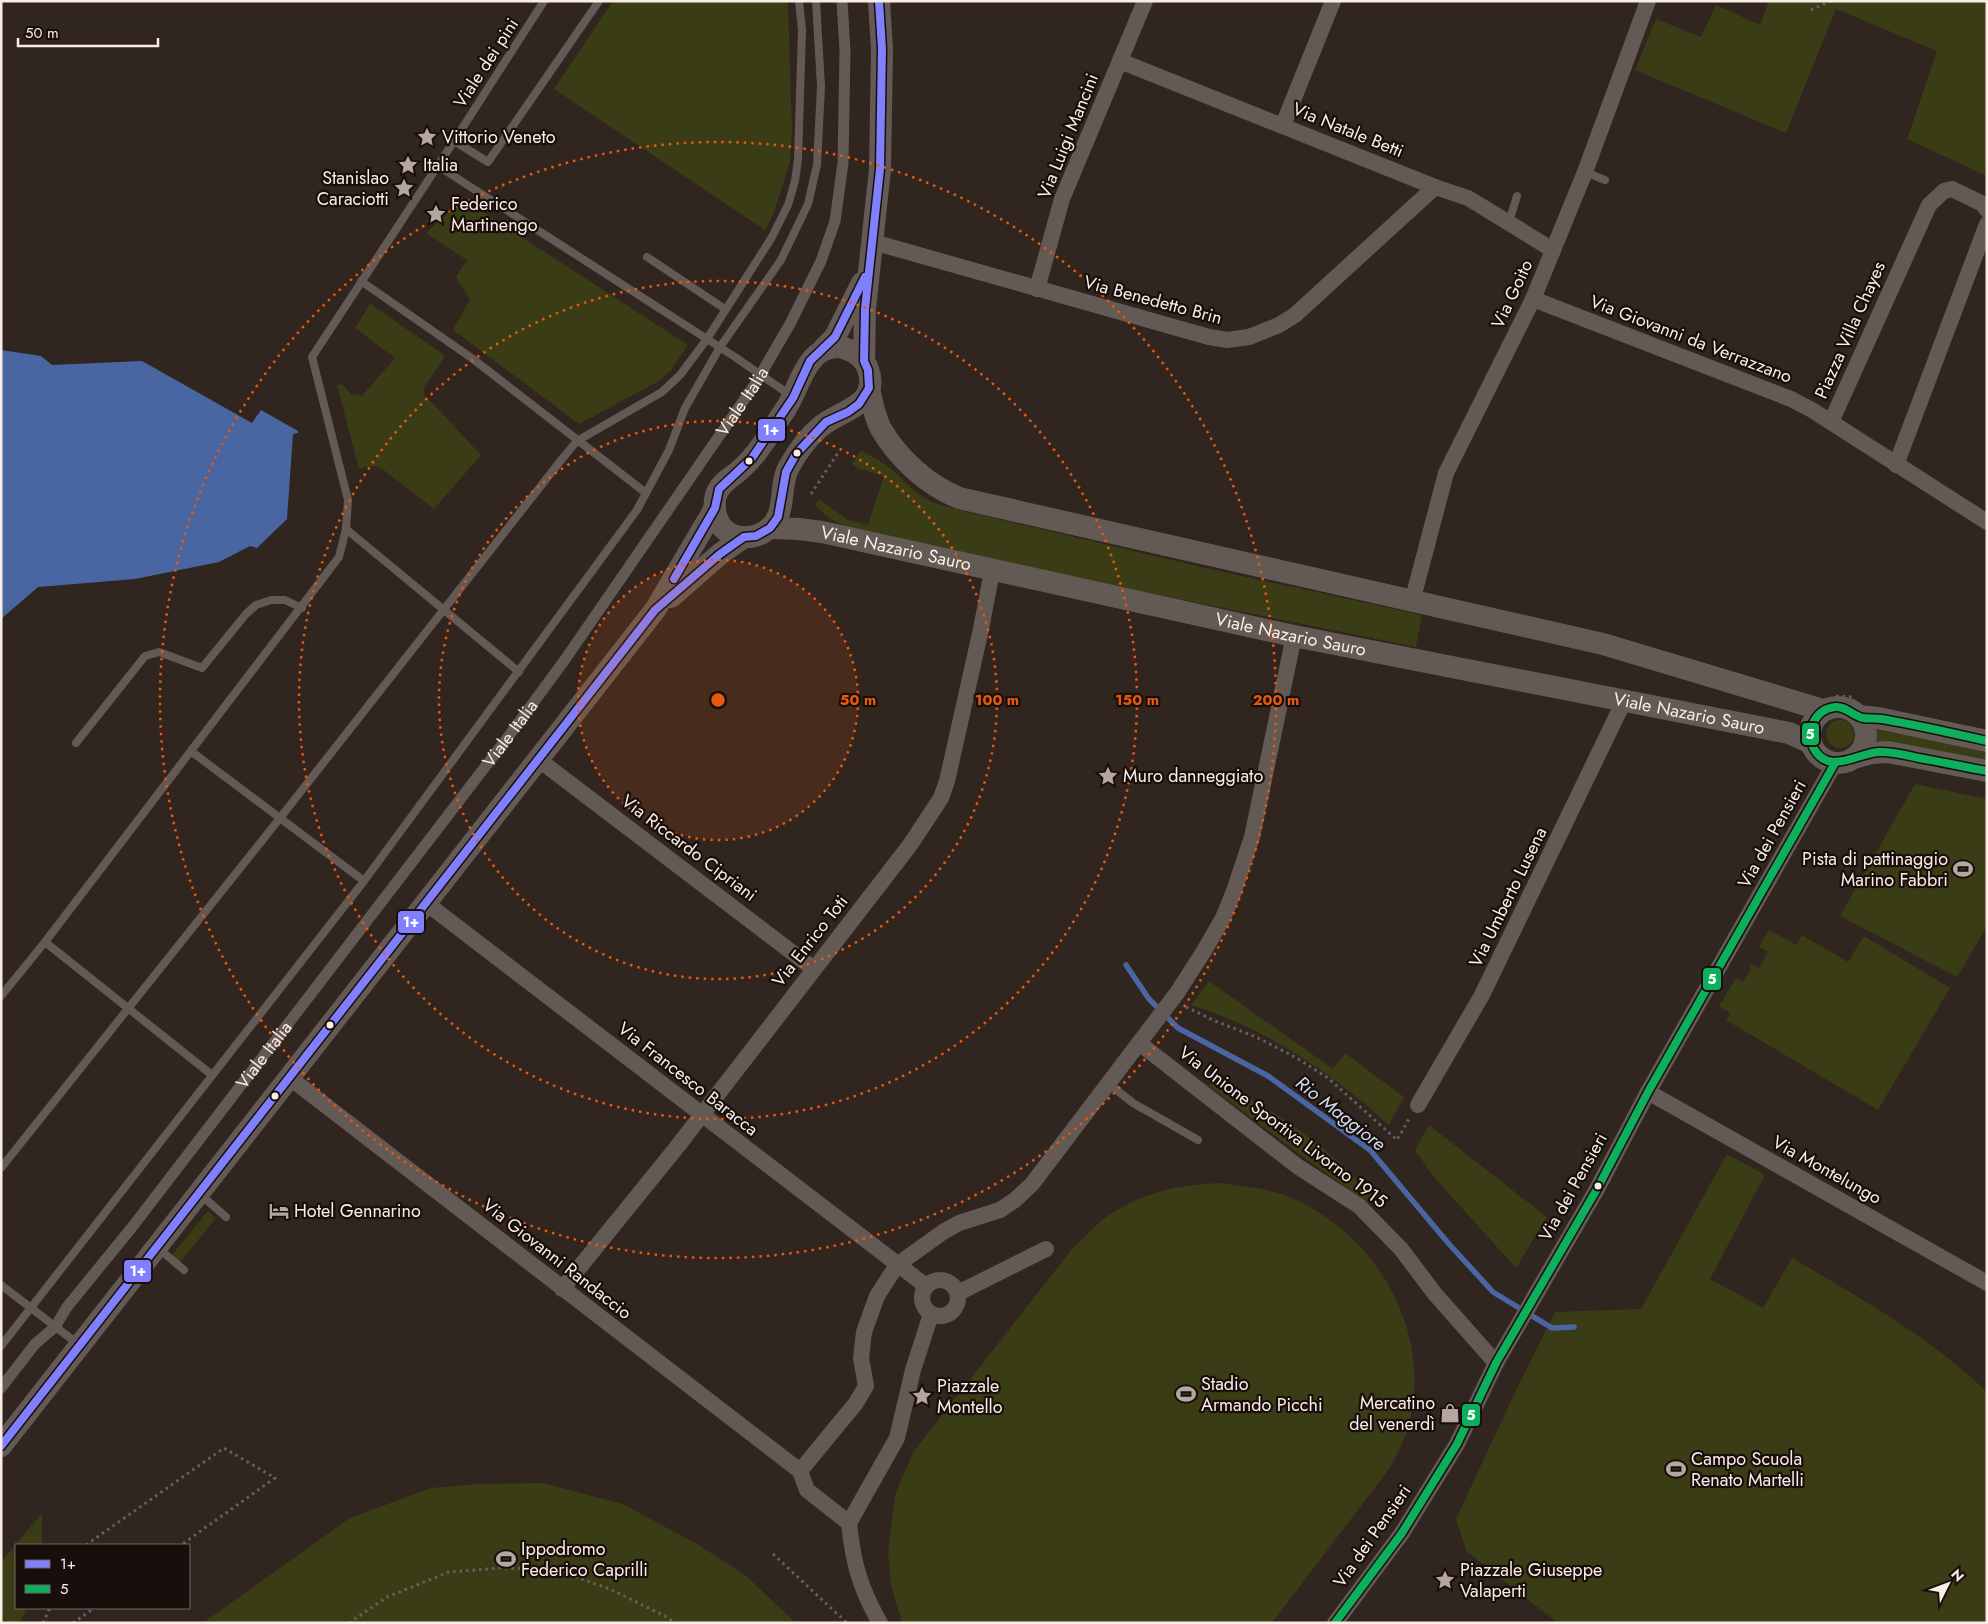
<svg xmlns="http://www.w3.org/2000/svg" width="1988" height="1624" viewBox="0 0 1988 1624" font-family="Jost,sans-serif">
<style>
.green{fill:#3a3c15}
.water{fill:#4966a2}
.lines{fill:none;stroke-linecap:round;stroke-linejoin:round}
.stream{stroke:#4966a2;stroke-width:5.5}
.path{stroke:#68605c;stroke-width:3;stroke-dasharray:2.5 4;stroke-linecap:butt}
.service{stroke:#635a56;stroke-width:8}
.pedestrian{stroke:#635a56;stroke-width:11}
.minor{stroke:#635a56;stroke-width:16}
.secondary{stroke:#635a56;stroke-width:22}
.bus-1-casing{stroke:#180e0b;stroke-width:11}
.bus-2-casing{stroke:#180e0b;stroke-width:11}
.bus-1{stroke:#8080ff;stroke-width:8}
.bus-2{stroke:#0daf5c;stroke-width:8}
.ring{fill:none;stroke:#e8590c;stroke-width:2.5;stroke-dasharray:2.5 5}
.bus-dot{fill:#fbece6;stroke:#180e0b;stroke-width:2}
.labels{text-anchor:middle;stroke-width:4.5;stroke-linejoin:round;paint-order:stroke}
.street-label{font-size:18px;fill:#fbece6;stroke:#180e0b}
.poi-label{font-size:18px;fill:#fbece6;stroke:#180e0b;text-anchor:start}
.water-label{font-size:19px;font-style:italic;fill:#d1dbee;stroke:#180e0b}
.centre{fill:#e8590c;stroke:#180e0b;stroke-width:2.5}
.ring-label{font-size:15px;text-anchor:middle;font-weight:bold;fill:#e8590c;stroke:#180e0b;stroke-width:4.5;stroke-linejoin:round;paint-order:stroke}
.line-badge{stroke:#180e0b;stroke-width:2}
.badge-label{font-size:14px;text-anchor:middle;font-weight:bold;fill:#fff}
</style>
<rect width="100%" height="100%" fill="#312520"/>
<g class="green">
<polygon points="613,1 788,1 792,130 790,162 773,215 765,230 554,89"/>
<polygon points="1769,1 1987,1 1987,176 1907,139 1937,51 1836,9 1786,133 1635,70 1656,19 1701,37 1716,5 1760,25"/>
<polygon points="460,197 688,345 671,370 659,381 579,424 453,330 470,299 456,277 467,260 426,233 447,214"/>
<polygon points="370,304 443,354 444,358 424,387 423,393 481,455 434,509 380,467 372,466 359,469 337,385 342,384 351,394 362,396 395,358 355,328"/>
<path d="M 861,450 L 882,462 L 897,474 L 911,488 L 931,502 L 955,509 L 1210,569 L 1422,615 L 1416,647 L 868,536 C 847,528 830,522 815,505 L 819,499 L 848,520 L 868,525 L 884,476 L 859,469 L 852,464 Z"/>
<circle cx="1840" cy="734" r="14"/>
<polygon points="1875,727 1893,733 1940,739 1987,748 1987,763 1877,741"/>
<polygon points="1915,784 1987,799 1987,926 1957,977 1840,916"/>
<polygon points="1769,930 1796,945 1802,935 1848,962 1864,936 1950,988 1878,1110 1726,1020 1730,1013 1719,1006 1736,978 1743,982 1751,968 1749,966 1751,964 1759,968 1768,952 1759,947"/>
<path d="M 1209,981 L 1333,1069 L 1345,1053 L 1404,1097 L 1389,1125 C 1332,1073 1265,1028 1191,1005 Z"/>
<path d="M 1213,1080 C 1253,1098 1291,1122 1325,1150 C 1342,1164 1358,1182 1375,1198 L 1370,1204 L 1307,1160 L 1209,1086 Z"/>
<polygon points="1429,1125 1547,1217 1516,1268 1433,1176 1415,1150"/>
<path d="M 1727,1154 L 1765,1175 L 1710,1279 L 1763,1308 L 1792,1258 C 1860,1298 1930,1337 1987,1392 L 1987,1623 L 1558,1623 L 1467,1552 L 1456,1519 L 1517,1388 L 1555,1312 L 1641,1309 Z"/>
<path d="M 1220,1183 C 1243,1186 1265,1188 1287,1196 C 1309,1204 1328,1218 1345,1232 C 1398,1278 1426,1351 1410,1420 C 1406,1437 1398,1454 1389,1469 L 1272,1623 L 902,1623 L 891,1585 L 888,1553 L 895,1495 L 903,1475 L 914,1451 L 1072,1249 C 1084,1239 1094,1226 1106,1217 C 1142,1192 1178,1185 1220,1183 Z"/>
<polygon points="208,1211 216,1218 180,1262 172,1255"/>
<polygon points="542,1483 623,1504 697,1544 744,1574 796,1623 203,1623 350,1518 431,1488 480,1484"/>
<polygon points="42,1513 42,1545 16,1545 16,1608 27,1608 20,1623 1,1623 1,1562"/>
</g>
<polygon class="water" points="1,350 41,356 52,365 142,361 252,423 261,410 298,431 298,433 293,434 287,519 257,548 250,546 219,562 135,579 38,587 1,619"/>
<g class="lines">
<polyline class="stream" points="1126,965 1149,999 1178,1028 1268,1076 1370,1150 1449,1244 1493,1292 1552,1328 1574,1327"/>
<g class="path">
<polyline points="1811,10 1831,1"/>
<polyline points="811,494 838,453"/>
<polyline points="1836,696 1852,697"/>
<polyline points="1186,1007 1215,1021 1256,1037 1295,1057 1328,1078 1397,1140 1409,1119"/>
<polyline points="86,1545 224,1448 275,1478 181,1545"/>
<polyline points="773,1554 847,1623"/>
<polyline points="43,1623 50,1608"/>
<polyline points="73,1623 94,1608"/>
<polyline points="349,1623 387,1597 449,1572 500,1568 553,1569 610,1589 667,1617 675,1623"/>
</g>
<g class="service">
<polyline points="454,141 488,162 599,1"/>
<polyline points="438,166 735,357 790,395"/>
<polyline points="1585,172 1605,180"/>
<polyline points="1509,222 1517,196"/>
<polyline points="647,257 725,309"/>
<polyline points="361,281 473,359 646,493"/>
<polyline points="346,529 519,672"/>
<polyline points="76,743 145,656 159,652 202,668 246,614 256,605 271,600 285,600 302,608"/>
<polyline points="192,752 364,881"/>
<polyline points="45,942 212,1075"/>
<polyline points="1,996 45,942 339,557 346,529 348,500 312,357 454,141 544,1"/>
<polyline points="1109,1084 1133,1103 1198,1140"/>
<polyline points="1,1168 280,818 562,459 577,441 662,392 680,375 707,339 772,237 788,205 795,181 798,159 802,30 799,1"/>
<polyline points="201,1195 226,1217"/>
<polyline points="158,1248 184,1270"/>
<polyline points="1,1285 78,1344"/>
<polyline points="1,1346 364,881 637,510 669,450 685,408 720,347 781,260 808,204 817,165 821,86 816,1"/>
</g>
<path class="pedestrian" id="s1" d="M 1,1388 L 35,1344 L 55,1327 L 67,1307 L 133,1226 L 508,737 L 564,661 L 755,384 L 790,324 L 821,261 L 835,221 L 843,163 L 845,51 L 842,1"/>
<g class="minor">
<polyline points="1120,61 1435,187 1468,198 1553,250"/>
<polyline points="1283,125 1333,1"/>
<polyline points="873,242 1209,337 1227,340 1249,337 1279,325 1295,315 1435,187"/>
<polyline points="1037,289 1062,199 1145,1"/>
<polyline points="1533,299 1791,399 1812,410 1987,522"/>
<polyline points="1831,422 1929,205 1944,191 1952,189 1983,204 1987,210"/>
<polyline points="1896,465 1987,224"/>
<polyline points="1412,602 1446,473 1533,299 1585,172 1648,1"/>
<polyline points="539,760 814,969"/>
<polyline points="426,903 926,1286"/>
<polyline points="1139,1043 1297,1166 1359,1206 1401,1249 1435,1294 1496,1363"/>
<polyline points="290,1078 800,1471"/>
<polyline points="1648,1092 1987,1283"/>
<polyline points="1418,1105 1482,995 1624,701"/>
<circle cx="940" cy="1298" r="18"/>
<polyline points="562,1289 677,1147 910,845 941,798 947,781 981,629 992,571"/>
<polyline points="958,1293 1046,1249"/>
<polyline points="800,1471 856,1403 866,1386 861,1358 864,1332 877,1296 897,1265 943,1232 959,1223 1000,1210 1015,1200 1032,1184 1177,993 1204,951 1223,918 1234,891 1252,837 1294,636"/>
<path d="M 800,1471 L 807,1490 L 849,1523 C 853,1563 860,1588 880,1623"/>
<polyline points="849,1523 897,1438 913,1370 931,1314"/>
<polyline points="1335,1623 1402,1533 1457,1444 1496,1363 1597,1189 1648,1092 1835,763"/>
</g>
<g class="secondary">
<path d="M 840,347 C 852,350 864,357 868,369 C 881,406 839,410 820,427 C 808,437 798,451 790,465 C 777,485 789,514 767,530 C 754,540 733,540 722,527 C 715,519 713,505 716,495 C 720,482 733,477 742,468 C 759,453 772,429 785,410 C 801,386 805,346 840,347 Z"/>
<polyline points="824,348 835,337 862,283"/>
<polyline points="864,361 865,309 880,169 882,49 879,1"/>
<path d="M 869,388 C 872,402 874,416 881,429 C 898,458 927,485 959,498 L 1603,644 L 1823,710"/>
<path id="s2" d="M 770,528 L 799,529 L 822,532 L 1294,636 L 1789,733 L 1811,743"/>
<polyline points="671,597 720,554 744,537"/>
<circle cx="1838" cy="735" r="28"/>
<polyline points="1859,716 1878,718 1987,741"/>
<polyline points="1854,758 1872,753 1888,752 1987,771"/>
<polyline points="1,1446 655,610 715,508"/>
</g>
<defs>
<g id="bus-1">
<polyline points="674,579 715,508 719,489 752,458 793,398 810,361 835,337 865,277"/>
<polyline points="1,1446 655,610 720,554 744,537 756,536 770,528 778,517 786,472 796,454 826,422 848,412 859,404 869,388 868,370 864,361 865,309 880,169 882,49 879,1"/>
</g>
<g id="bus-2">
<path d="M 1987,741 C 1952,733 1917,725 1882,719 C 1876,718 1869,719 1863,718 C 1852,716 1847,706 1835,707 C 1816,709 1805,730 1813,747 C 1827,776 1856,754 1878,752 C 1892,751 1906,755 1919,758 C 1942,762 1964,767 1987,771"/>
<polyline points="1335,1623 1402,1533 1457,1444 1496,1363 1597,1189 1648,1092 1835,763"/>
</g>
</defs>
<use href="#bus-1" class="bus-1-casing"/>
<use href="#bus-2" class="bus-2-casing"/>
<use href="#bus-1" class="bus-1"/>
<use href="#bus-2" class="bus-2"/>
</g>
<circle cx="718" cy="700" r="140" fill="#e8590c" fill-opacity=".12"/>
<g class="ring">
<circle cx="718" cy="700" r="140"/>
<circle cx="718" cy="700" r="279"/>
<circle cx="718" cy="700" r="419"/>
<circle cx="718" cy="700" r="558"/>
</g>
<defs>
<symbol id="sight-bare" viewBox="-9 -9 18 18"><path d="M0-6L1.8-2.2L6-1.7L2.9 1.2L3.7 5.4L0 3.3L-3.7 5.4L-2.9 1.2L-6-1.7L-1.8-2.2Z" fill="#b4a6a1" stroke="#180e0b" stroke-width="2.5" paint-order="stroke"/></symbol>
<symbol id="stadium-bare" viewBox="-9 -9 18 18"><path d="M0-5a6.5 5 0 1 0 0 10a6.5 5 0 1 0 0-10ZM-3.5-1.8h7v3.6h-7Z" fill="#b4a6a1" stroke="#180e0b" stroke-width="2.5" paint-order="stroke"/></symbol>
<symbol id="hotel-bare" viewBox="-9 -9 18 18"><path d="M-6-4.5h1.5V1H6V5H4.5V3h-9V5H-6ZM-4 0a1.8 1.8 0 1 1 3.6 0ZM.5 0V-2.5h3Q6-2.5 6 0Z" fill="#b4a6a1" stroke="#180e0b" stroke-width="2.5" paint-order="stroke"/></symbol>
<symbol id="shop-bare" viewBox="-9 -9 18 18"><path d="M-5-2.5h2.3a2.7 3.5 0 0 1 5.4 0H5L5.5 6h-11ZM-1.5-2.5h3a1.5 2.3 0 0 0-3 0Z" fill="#b4a6a1" stroke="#180e0b" stroke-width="2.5" paint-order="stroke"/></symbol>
</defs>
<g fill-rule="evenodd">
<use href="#sight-bare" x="413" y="123" width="28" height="28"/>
<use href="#sight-bare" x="394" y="151" width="28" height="28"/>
<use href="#sight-bare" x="390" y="174" width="28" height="28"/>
<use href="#sight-bare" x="422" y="200" width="28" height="28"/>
<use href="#sight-bare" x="1094" y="762" width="28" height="28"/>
<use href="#stadium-bare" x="1949" y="855" width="28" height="28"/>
<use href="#hotel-bare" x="265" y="1197" width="28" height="28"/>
<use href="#stadium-bare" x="1172" y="1380" width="28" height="28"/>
<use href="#sight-bare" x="908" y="1382" width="28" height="28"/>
<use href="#shop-bare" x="1436" y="1399" width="28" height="28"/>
<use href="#stadium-bare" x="1662" y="1455" width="28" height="28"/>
<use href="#stadium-bare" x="492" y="1545" width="28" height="28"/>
<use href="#sight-bare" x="1431" y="1566" width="28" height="28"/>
</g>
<g class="bus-dot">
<circle cx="797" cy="453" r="4.5"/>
<circle cx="749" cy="461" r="4.5"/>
<circle cx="330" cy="1025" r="4.5"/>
<circle cx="275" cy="1096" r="4.5"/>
<circle cx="1598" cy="1186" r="4.5"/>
</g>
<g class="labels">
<g class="street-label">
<text transform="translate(486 63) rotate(-57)" y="6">Viale dei pini</text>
<text transform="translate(1348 130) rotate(22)" y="6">Via Natale Betti</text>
<text transform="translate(1068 136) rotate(-68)" y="6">Via Luigi Mancini</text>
<text transform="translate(1512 294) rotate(-65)" y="6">Via Goito</text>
<text transform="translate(1153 300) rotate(15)" y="6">Via Benedetto Brin</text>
<text transform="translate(1850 330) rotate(-66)" y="6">Piazza Villa Chayes</text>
<text transform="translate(1691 339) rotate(21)" y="6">Via Giovanni da Verrazzano</text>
<text dy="6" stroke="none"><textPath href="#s1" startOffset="1235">Viale Italia</textPath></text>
<text dy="6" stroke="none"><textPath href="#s2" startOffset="128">Viale Nazario Sauro</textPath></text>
<text dy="6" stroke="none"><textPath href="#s2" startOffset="532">Viale Nazario Sauro</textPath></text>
<text dy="6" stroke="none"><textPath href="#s2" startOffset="938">Viale Nazario Sauro</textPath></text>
<text dy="6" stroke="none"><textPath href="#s1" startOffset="830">Viale Italia</textPath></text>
<text transform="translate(1772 834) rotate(-61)" y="6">Via dei Pensieri</text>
<text transform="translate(689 848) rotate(37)" y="6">Via Riccardo Cipriani</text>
<text transform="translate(1508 897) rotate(-64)" y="6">Via Umberto Lusena</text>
<text transform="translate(810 941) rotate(-52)" y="6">Via Enrico Toti</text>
<text dy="6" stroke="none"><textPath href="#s1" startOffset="425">Viale Italia</textPath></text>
<text transform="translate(688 1079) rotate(38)" y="6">Via Francesco Baracca</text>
<text transform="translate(1283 1127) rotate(37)" y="6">Via Unione Sportiva Livorno 1915</text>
<text transform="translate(1827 1170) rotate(29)" y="6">Via Montelungo</text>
<text transform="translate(1573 1187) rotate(-61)" y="6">Via dei Pensieri</text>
<text transform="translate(557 1259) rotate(38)" y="6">Via Giovanni Randaccio</text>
<text transform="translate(1372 1536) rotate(-55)" y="6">Via dei Pensieri</text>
</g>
<g class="poi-label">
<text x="442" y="143">Vittorio Veneto</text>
<text x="423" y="171">Italia</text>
<text x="389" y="184" text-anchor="end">Stanislao<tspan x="389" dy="21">Caraciotti</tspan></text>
<text x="451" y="210">Federico<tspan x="451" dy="21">Martinengo</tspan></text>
<text x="1123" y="782">Muro danneggiato</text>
<text x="1948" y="865" text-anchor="end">Pista di pattinaggio<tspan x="1948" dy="21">Marino Fabbri</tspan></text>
<text x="294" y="1217">Hotel Gennarino</text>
<text x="1201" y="1390">Stadio<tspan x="1201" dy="21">Armando Picchi</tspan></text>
<text x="937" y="1392">Piazzale<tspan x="937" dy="21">Montello</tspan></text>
<text x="1435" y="1409" text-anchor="end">Mercatino<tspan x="1435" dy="21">del venerdì</tspan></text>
<text x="1691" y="1465">Campo Scuola<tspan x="1691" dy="21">Renato Martelli</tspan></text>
<text x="521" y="1555">Ippodromo<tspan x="521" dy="21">Federico Caprilli</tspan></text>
<text x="1460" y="1576">Piazzale Giuseppe<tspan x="1460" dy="21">Valaperti</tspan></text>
</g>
<g class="water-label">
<text transform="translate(1341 1113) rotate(38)" y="7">Rio Maggiore</text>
</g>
</g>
<circle cx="718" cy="700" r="8" class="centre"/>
<g class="ring-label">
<text x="858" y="705">50 m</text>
<text x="997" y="705">100 m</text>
<text x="1137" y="705">150 m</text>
<text x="1276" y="705">200 m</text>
</g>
<g class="line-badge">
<rect x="757" y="418" width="29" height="24" rx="5" fill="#8080ff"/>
<rect x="1801" y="722" width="19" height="24" rx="5" fill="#0daf5c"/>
<rect x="397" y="910" width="28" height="24" rx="5" fill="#8080ff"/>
<rect x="1702" y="967" width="20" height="24" rx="5" fill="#0daf5c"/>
<rect x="123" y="1259" width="29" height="24" rx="5" fill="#8080ff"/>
<rect x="1461" y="1403" width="20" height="24" rx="5" fill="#0daf5c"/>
</g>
<g class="badge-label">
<text x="771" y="435">1+</text>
<text x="1810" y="739">5</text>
<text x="411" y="927">1+</text>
<text x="1712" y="984">5</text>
<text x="138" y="1276">1+</text>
<text x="1471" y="1420">5</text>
</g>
<rect width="1988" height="1624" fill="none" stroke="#fbece6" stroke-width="5"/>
<rect x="15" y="1544" width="175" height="65" fill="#180e0b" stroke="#736763"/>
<rect x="25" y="1560" width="25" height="8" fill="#8080ff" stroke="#736763"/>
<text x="60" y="1569" font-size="15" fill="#fbece6">1+</text>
<rect x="25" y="1585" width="25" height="8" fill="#0daf5c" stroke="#736763"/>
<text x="60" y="1594" font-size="15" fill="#fbece6">5</text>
<g transform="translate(1948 1584) rotate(48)" stroke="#180e0b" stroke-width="4" paint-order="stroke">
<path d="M0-4L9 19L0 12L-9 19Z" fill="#fbece6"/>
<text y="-8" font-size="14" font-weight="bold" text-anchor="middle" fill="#fbece6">N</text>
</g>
<path d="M18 38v8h140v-8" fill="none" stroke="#fbece6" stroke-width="2.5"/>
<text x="25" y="38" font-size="15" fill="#fbece6" stroke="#180e0b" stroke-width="4" paint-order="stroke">50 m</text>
</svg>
